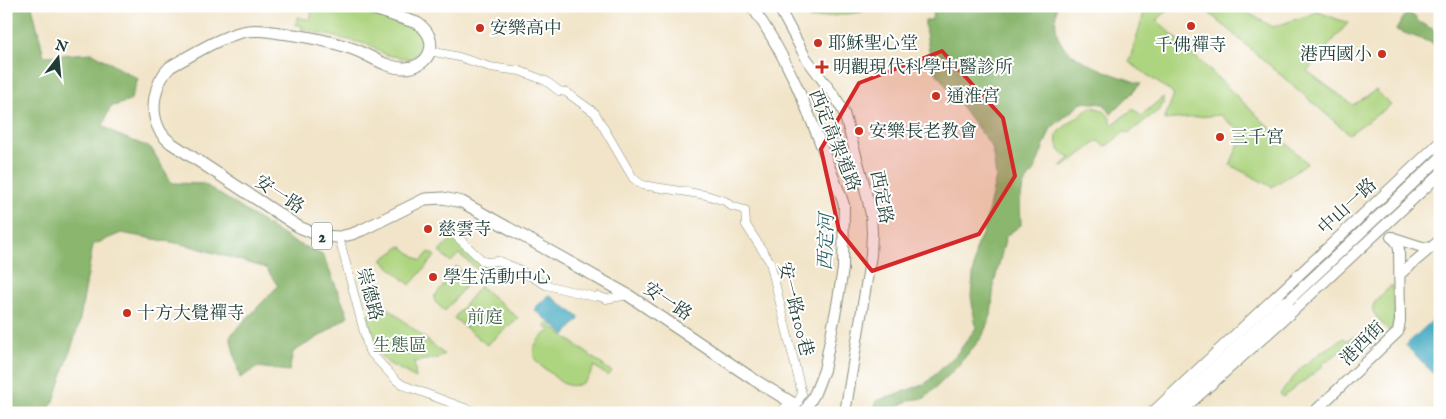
<svg xmlns="http://www.w3.org/2000/svg" width="1446" height="419" viewBox="0 0 1446 419" font-family="'IM FELL English','Noto Serif TC',serif">
<style>
.green{fill:#add47f;stroke:#66885a}
.forest{fill:#8ab66e;stroke:#547a51}
.water{fill:#40a8c0;stroke:#30727a}
.pier{fill:#f1e4c8}
.lines{fill:none;stroke-linecap:round;stroke-linejoin:round}
.street-casing{stroke:#88907e;stroke-width:9}
.secondary-casing{stroke:#88907e;stroke-width:12}
.primary-casing{stroke:#88907e;stroke-width:13}
.highway-casing{stroke:#88907e;stroke-width:16}
.street{stroke:#fff;stroke-width:8}
.secondary{stroke:#fff;stroke-width:10}
.primary{stroke:#fff;stroke-width:11}
.highway{stroke:#fff;stroke-width:14}
.secondary-bridge-casing{stroke:#88907e;stroke-width:12;stroke-linecap:butt}
.secondary-bridge{stroke:#fff;stroke-width:10}
.marked{fill:#d62828;fill-opacity:0.2;stroke:#d62828;stroke-width:4;stroke-linejoin:round}
.poi-dot{fill:#c8321e;stroke:#fff;stroke-width:2}
.labels{text-anchor:middle;stroke-width:4;stroke-linejoin:round;paint-order:stroke}
.shield{fill:#fff;stroke:#627771;stroke-width:1}
.shield-label{font-size:16px;font-weight:bold;fill:#1f3d34}
.poi-label{font-size:18px;fill:#1f3d34;stroke:#fff;text-anchor:start}
.street-label{font-size:18px;fill:#1f3d34;stroke:#fff}
.park-label{font-size:18px;fill:#426347;stroke:#fff}
.water-label{font-size:19px;font-style:italic;fill:#2b6265;stroke:#fff}
</style>
<rect width="100%" height="100%" fill="#fff"/>
<filter id="ink" filterUnits="userSpaceOnUse"><feTurbulence type="fractalNoise" baseFrequency=".02" numOctaves="2"/><feDisplacementMap in="SourceGraphic" scale="10" xChannelSelector="R" yChannelSelector="G"/><feConvolveMatrix kernelMatrix="1 2 1 2 8 2 1 2 1" color-interpolation-filters="sRGB"/></filter>
<filter id="wash" filterUnits="userSpaceOnUse"><feTurbulence type="fractalNoise" baseFrequency=".0096" numOctaves="4" result="noise"/><feDisplacementMap in="SourceGraphic" scale="20" xChannelSelector="R" yChannelSelector="G"/><feGaussianBlur stdDeviation="1.12" result="paint"/><feColorMatrix in="noise" values="0 0 0 0 0 0 0 0 0 0 0 0 0 0 0 0 0 1.4 0 .05"/><feComposite in="paint" operator="in"/></filter>
<g filter="url(#wash)">
<rect width="100%" height="100%" fill="#f1e4c8"/>
<g class="green">
<polygon points="313,6 345,6 419,30 423,40 423,46 419,54 411,59 404,58 386,55 370,45 302,29 302,26 295,24 298,17 310,20"/>
<polygon points="805,6 861,6 862,12 809,19"/>
<polygon points="1146,6 1173,6 1157,20 1307,163 1272,187 1230,165 1243,134 1220,115 1164,120 1174,94 1129,62"/>
<polygon points="1201,6 1236,6 1273,27 1318,12 1348,23 1307,71 1353,105 1376,90 1391,105 1349,134"/>
<path d="M 1163,97 L 1163,104 L 1160,109 L 1129,133 L 1125,132 L 1105,147 L 1098,141 L 1062,168 L 1060,166 L 1071,158 C 1059,154 1054,145 1058,132 L 1090,107 C 1102,108 1110,113 1112,125 L 1133,109 L 1141,116 Z"/>
<polygon points="453,237 495,275 490,280 459,254 451,262 439,252"/>
<polygon points="401,246 421,261 429,252 435,256 410,285 382,260"/>
<polygon points="456,266 471,279 445,311 435,302 434,297 453,273"/>
<path d="M 1392,285 C 1393,300 1398,319 1390,332 C 1366,306 1367,309 1392,285 Z"/>
<polygon points="480,286 518,318 487,345 454,318"/>
<polygon points="372,300 382,303 444,354 438,358 414,362 416,378 388,363 377,352 368,315 372,312"/>
<path d="M 547,323 L 612,372 L 608,376 L 594,366 C 590,378 580,390 565,384 C 559,382 554,376 549,372 C 545,369 540,366 537,362 C 527,350 540,335 551,331 L 544,326 Z"/>
<polygon points="1365,333 1368,338 1350,342 1349,344 1349,345 1322,364 1323,366 1283,397 1280,394 1301,368 1317,355 1344,338 1346,340"/>
</g>
<g class="forest">
<polygon points="6,6 32,6 44,56 93,53 138,79 130,101 110,107 103,126 118,135 151,148 172,183 204,184 292,241 323,255 348,316 325,333 293,352 289,371 258,367 240,378 230,336 278,286 266,268 187,245 121,233 93,245 79,324 54,401 46,413 6,413"/>
<path d="M 938,6 L 1057,6 C 1055,16 1055,27 1058,37 C 1066,61 1119,76 1141,84 L 1111,114 L 1104,104 L 1083,102 L 1051,128 L 1034,171 L 1023,186 L 1020,203 L 1021,225 L 1006,236 L 994,284 L 991,315 L 982,337 L 955,369 L 925,398 L 910,400 L 886,413 L 875,413 L 876,401 L 925,384 L 956,355 L 976,328 L 971,296 L 976,247 L 984,230 L 996,177 L 992,147 L 932,67 L 925,27 L 925,20 L 932,20 L 933,10 Z"/>
<polygon points="1406,13 1414,16 1419,22 1440,33 1440,49 1430,42 1396,30"/>
</g>
<g class="water">
<polygon points="549,295 580,318 565,335 534,309"/>
<polygon points="1440,313 1440,381 1405,345"/>
</g>
<polygon class="pier" points="1438,311 1440,311 1440,313 1405,345 1440,381 1440,384 1403,345"/>
</g>
<g filter="url(#ink)">
<g class="lines">
<defs>
<g id="street">
<polyline points="430,51 459,57 490,67 520,71 546,81 559,91 566,92 595,113 633,178 642,185 706,195 725,201 731,206 745,210 746,225 770,262 802,394 796,405"/>
<polyline points="455,235 484,262 499,261 516,268 546,285 595,297 598,296 606,299 628,295"/>
<polyline points="339,237 369,351 396,380 403,385 478,413"/>
<polyline points="779,413 791,402"/>
</g>
<g id="secondary">
<polyline points="778,6 806,58 836,98 844,113 864,183 871,215 872,233 871,255 845,413"/>
<polyline points="1391,237 1422,247 1432,248"/>
<polyline points="1400,274 1440,240"/>
<polyline points="1286,303 1440,158"/>
<polyline points="1152,413 1440,142"/>
<polyline points="1179,413 1293,311 1440,174"/>
<polyline points="1313,413 1398,332 1400,321 1399,250 1398,244 1392,237"/>
</g>
<path id="primary" d="M 365,6 L 417,23 C 441,38 432,68 403,68 C 385,68 367,53 350,48 C 327,40 304,36 280,33 C 267,31 254,29 242,32 C 220,37 190,56 170,67 C 154,83 149,111 160,131 C 163,136 167,140 171,143 L 299,227 L 321,236 L 339,237 L 352,234 L 362,230 L 425,199 L 443,198 L 462,202 L 628,295 L 753,379 L 809,413"/>
<polyline id="highway" points="1169,413 1286,303"/>
</defs>
<use href="#street" class="street-casing"/>
<use href="#secondary" class="secondary-casing"/>
<use href="#primary" class="primary-casing"/>
<use href="#highway" class="highway-casing"/>
<use href="#street" class="street"/>
<use href="#secondary" class="secondary"/>
<use href="#primary" class="primary"/>
<use href="#highway" class="highway"/>
<defs>
<path id="secondary-bridge" d="M 751,6 C 793,62 815,132 841,196 L 844,205 L 843,269 L 837,305 L 824,370 L 815,393 L 804,413"/>
</defs>
<use href="#secondary-bridge" class="secondary-bridge-casing"/>
<use href="#secondary-bridge" class="secondary-bridge"/>
</g>
</g>
<path class="marked" d="M 942,51 L 1003,118 L 1015,176 L 979,234 L 872,271 L 839,230 L 821,149 L 859,83 Z"/>
<g class="poi-dot">
<circle cx="1191" cy="26" r="5"/>
<circle cx="480" cy="28" r="5"/>
<circle cx="818" cy="43" r="5"/>
<circle cx="1382" cy="54" r="5"/>
<path d="M819.5 59.5h5v5h5v5h-5v5h-5v-5h-5v-5h5z"/>
<circle cx="936" cy="96" r="5"/>
<circle cx="859" cy="131" r="5"/>
<circle cx="1220" cy="137" r="5"/>
<circle cx="428" cy="229" r="5"/>
<circle cx="433" cy="277" r="5"/>
<circle cx="127" cy="313" r="5"/>
</g>
<g class="labels">
<rect class="shield" x="312" y="222.5" width="20" height="27" rx="4"/>
<g class="shield-label">
<text x="322" y="242">2</text>
</g>
<g class="poi-label">
<text x="490" y="34">安樂高中</text>
<text x="828" y="49">耶穌聖心堂</text>
<text x="1191" y="51" text-anchor="middle">千佛禪寺</text>
<text x="1372" y="60" text-anchor="end">港西國小</text>
<text x="833" y="73">明觀現代科學中醫診所</text>
<text x="946" y="102">通淮宮</text>
<text x="869" y="137">安樂長老教會</text>
<text x="1230" y="143">三千宮</text>
<text x="438" y="235">慈雲寺</text>
<text x="443" y="283">學生活動中心</text>
<text x="137" y="319">十方大覺禪寺</text>
</g>
<g class="street-label">
<text transform="translate(835 140) rotate(68)" y="6">西定高架道路</text>
<text transform="translate(280 194) rotate(33)" y="6">安一路</text>
<text transform="translate(882 197) rotate(79)" y="6">西定路</text>
<text transform="translate(1347 206) rotate(-43)" y="6">中山一路</text>
<text transform="translate(370 294) rotate(75)" y="6">崇德路</text>
<text transform="translate(668 301) rotate(34)" y="6">安一路</text>
<text transform="translate(796 309) rotate(76)" y="6">安一路100巷</text>
<text transform="translate(1362 343) rotate(-45)" y="6">港西街</text>
</g>
<g class="park-label">
<text x="485" y="323">前庭</text>
<text x="400" y="351">生態區</text>
</g>
<g class="water-label">
<text transform="translate(825 242) rotate(-88)" y="7">西定河</text>
</g>
</g>
<rect width="1446" height="419" fill="none" stroke="#fff" stroke-width="25"/>
<g transform="translate(58 58) rotate(16)" stroke="#ffffff" stroke-width="4" paint-order="stroke">
<path d="M0-4L9 19L0 12L-9 19Z" fill="#1f3d34"/>
<text y="-8" font-size="14" font-weight="bold" text-anchor="middle" fill="#1f3d34">N</text>
</g>
</svg>
